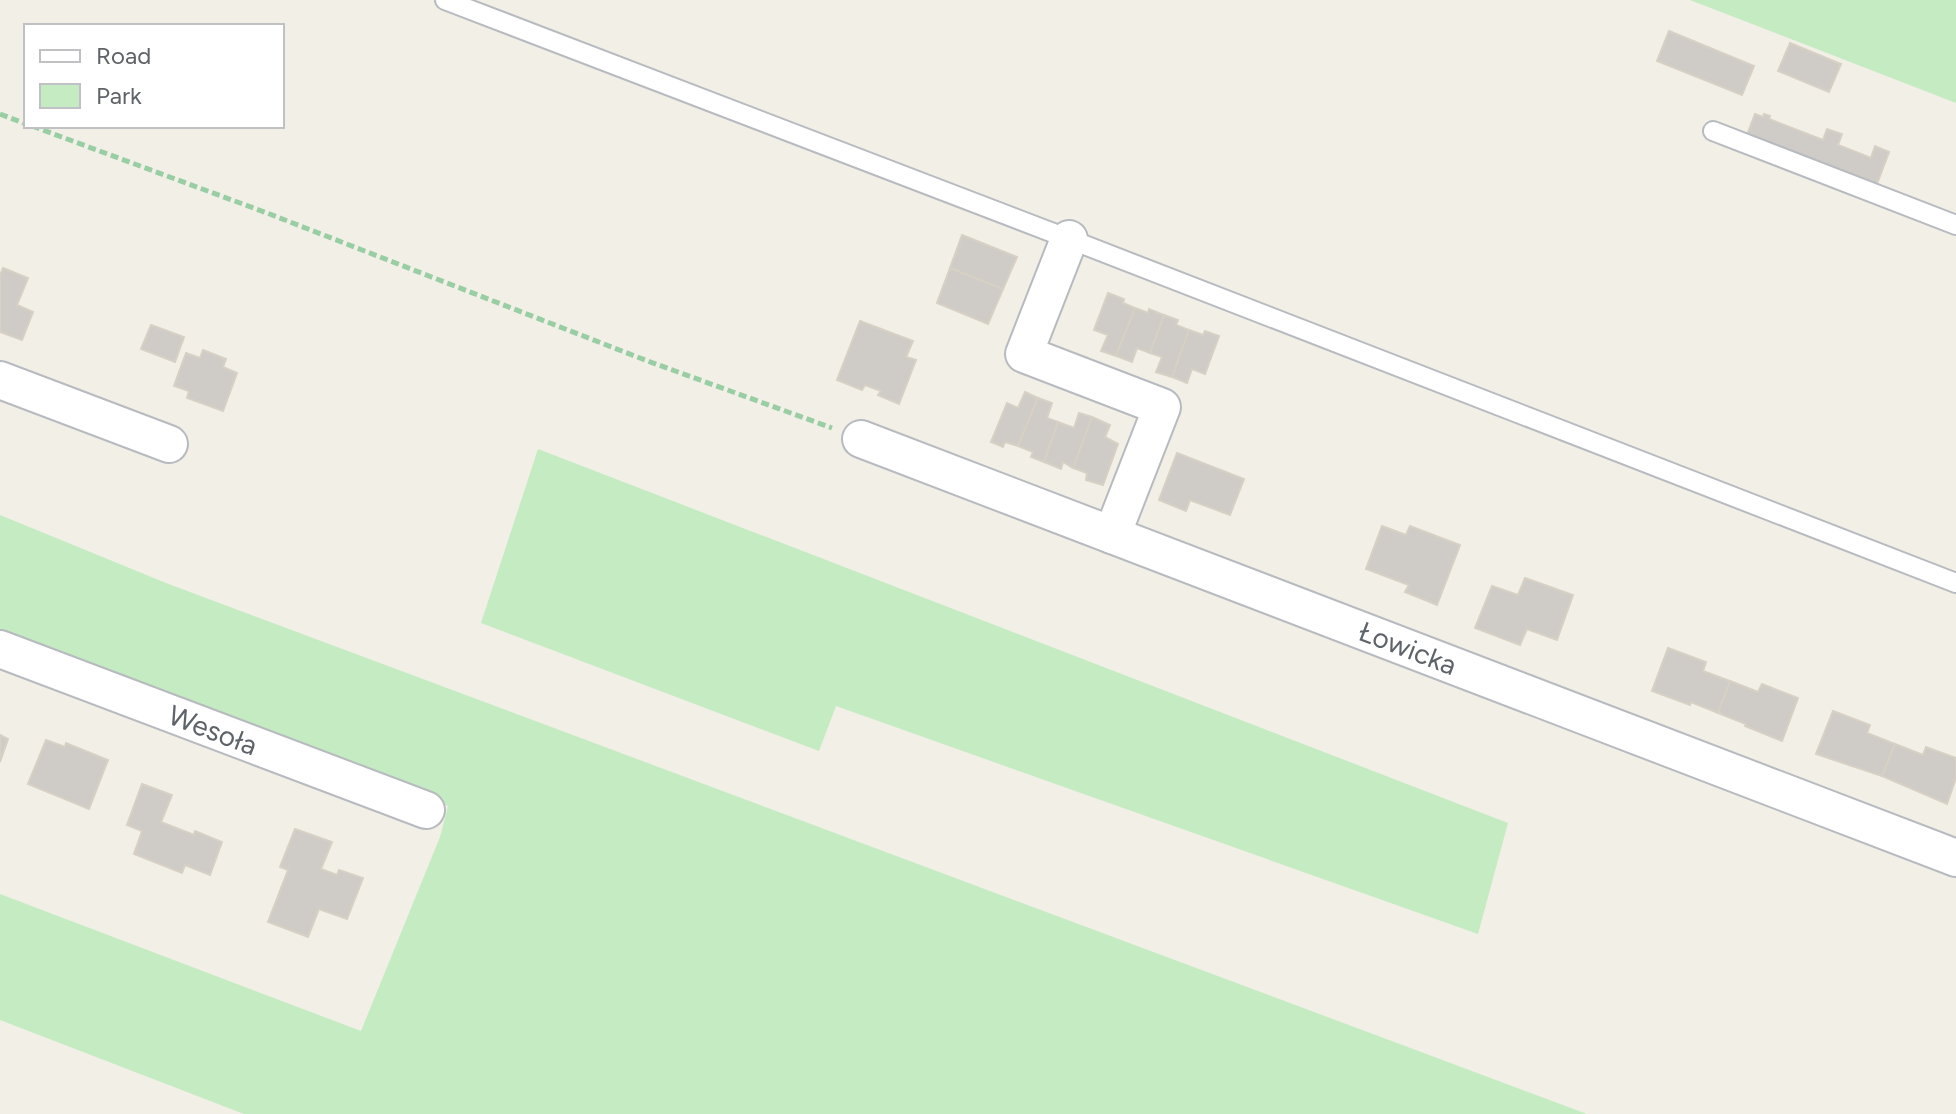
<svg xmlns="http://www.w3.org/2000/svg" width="1956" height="1114" viewBox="0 0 1956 1114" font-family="Figtree,sans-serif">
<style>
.green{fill:#c4ebc1}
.building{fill:#cfcbc6;stroke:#d7d0c4;stroke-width:2}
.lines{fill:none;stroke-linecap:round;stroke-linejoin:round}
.lane-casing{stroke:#b7babf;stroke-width:22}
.street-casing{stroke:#b7babf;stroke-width:40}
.path{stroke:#99cea4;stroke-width:5;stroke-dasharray:8 4;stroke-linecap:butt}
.lane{stroke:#fff;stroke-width:18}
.street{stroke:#fff;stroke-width:36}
.labels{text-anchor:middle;stroke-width:8;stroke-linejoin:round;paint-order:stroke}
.street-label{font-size:28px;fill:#5e6369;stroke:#fff}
</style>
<rect width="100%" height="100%" fill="#f2efe7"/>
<g class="green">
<polygon points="1690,0 1956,0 1956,103"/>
<polygon points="538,449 1508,823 1478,934 836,706 819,751 481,623"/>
<polygon points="0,515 166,583 1587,1114 244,1114 0,1020 0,894 361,1031 440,837 448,806 0,631"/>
</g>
<g class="building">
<polygon points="1669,31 1754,66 1742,95 1657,61"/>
<polygon points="1790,43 1841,64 1829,92 1778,71"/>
<polygon points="1755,114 1763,117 1764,114 1770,116 1769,119 1823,140 1827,129 1842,134 1838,145 1871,158 1875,146 1889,152 1877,184 1747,135"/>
<polygon points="962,235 1017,257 1003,289 950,268"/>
<polygon points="3,268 28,278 17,305 33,312 22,340 0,332 0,275"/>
<polygon points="950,268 1003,289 988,324 937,303"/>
<polygon points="1108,293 1124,299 1123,303 1135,308 1116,356 1101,351 1108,335 1094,330"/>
<polygon points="1135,308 1148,313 1149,309 1164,315 1150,353 1137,348 1132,362 1116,356"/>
<polygon points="1164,315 1178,320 1176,325 1189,330 1172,377 1156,372 1162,357 1150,353"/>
<polygon points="860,321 913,341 906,357 916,360 899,404 878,395 881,391 865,385 862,390 837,380"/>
<polygon points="151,325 184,337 175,362 141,349"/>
<polygon points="1189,330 1203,335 1205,331 1219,336 1205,374 1192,369 1187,383 1172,377"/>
<polygon points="203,350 226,359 223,367 237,373 223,411 187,398 189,391 174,386 186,353 200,358"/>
<polygon points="1025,392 1038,398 1018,446 1005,442 1003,447 991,442 1007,403 1018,408"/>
<polygon points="1038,398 1052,403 1047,418 1058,422 1044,462 1031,457 1033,452 1018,446"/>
<polygon points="1079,413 1092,417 1073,468 1063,462 1061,469 1044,462 1058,422 1074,428"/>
<polygon points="1092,417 1110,425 1105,437 1118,444 1103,485 1086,480 1087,473 1073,468"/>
<polygon points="1177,453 1244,479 1230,515 1190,500 1186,511 1159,500"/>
<polygon points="1382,526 1406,535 1410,526 1460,545 1437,605 1405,592 1409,585 1366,569"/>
<polygon points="1525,578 1573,595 1557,640 1527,629 1520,645 1475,628 1492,586 1518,595"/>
<polygon points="1668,648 1706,662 1703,671 1730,681 1718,713 1691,702 1690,705 1652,691"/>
<polygon points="1730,681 1758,692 1762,684 1798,698 1782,741 1745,726 1746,724 1718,713"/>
<polygon points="1833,711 1870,725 1867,733 1895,744 1882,776 1816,754"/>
<polygon points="0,735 8,739 0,762"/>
<polygon points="46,740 65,747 66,743 108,760 89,809 28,784"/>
<polygon points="1895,744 1923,755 1926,747 1956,758 1956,778 1947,804 1882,776"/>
<polygon points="142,784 172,795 161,822 194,835 195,831 222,842 210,875 185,865 182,873 134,854 142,831 127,825"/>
<polygon points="295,829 332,842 321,869 337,875 339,870 363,878 347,919 319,909 308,937 268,922 288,870 280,867"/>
</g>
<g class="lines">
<defs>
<g id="lane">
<polyline points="445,0 1069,239 1956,583"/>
<polyline points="1713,131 1956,225"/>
</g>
<g id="street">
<polyline points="1069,239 1024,354 1162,407 1112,535"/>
<polyline points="0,380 169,444"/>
<polyline points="861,439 1956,858"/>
<polyline points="0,649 426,810"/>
</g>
</defs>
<use href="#lane" class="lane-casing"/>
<use href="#street" class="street-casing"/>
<g class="path">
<polyline points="0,114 26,124"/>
<polyline points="32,126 267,213 645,360 832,428"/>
</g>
<use href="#lane" class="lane"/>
<use href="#street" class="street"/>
</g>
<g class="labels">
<g class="street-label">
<text transform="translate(1408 648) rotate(21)" y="10">Łowicka</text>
<text transform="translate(213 730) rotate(21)" y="10">Wesoła</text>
</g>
</g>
<rect x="24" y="24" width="260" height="104" fill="#ffffff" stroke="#bfc1c3" stroke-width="2"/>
<rect x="40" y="50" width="40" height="12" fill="#ffffff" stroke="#bfc1c3" stroke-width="2"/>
<text x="96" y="64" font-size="24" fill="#5e6369">Road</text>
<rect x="40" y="84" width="40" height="24" fill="#c4ebc1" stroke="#bfc1c3" stroke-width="2"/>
<text x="96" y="104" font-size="24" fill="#5e6369">Park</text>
</svg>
